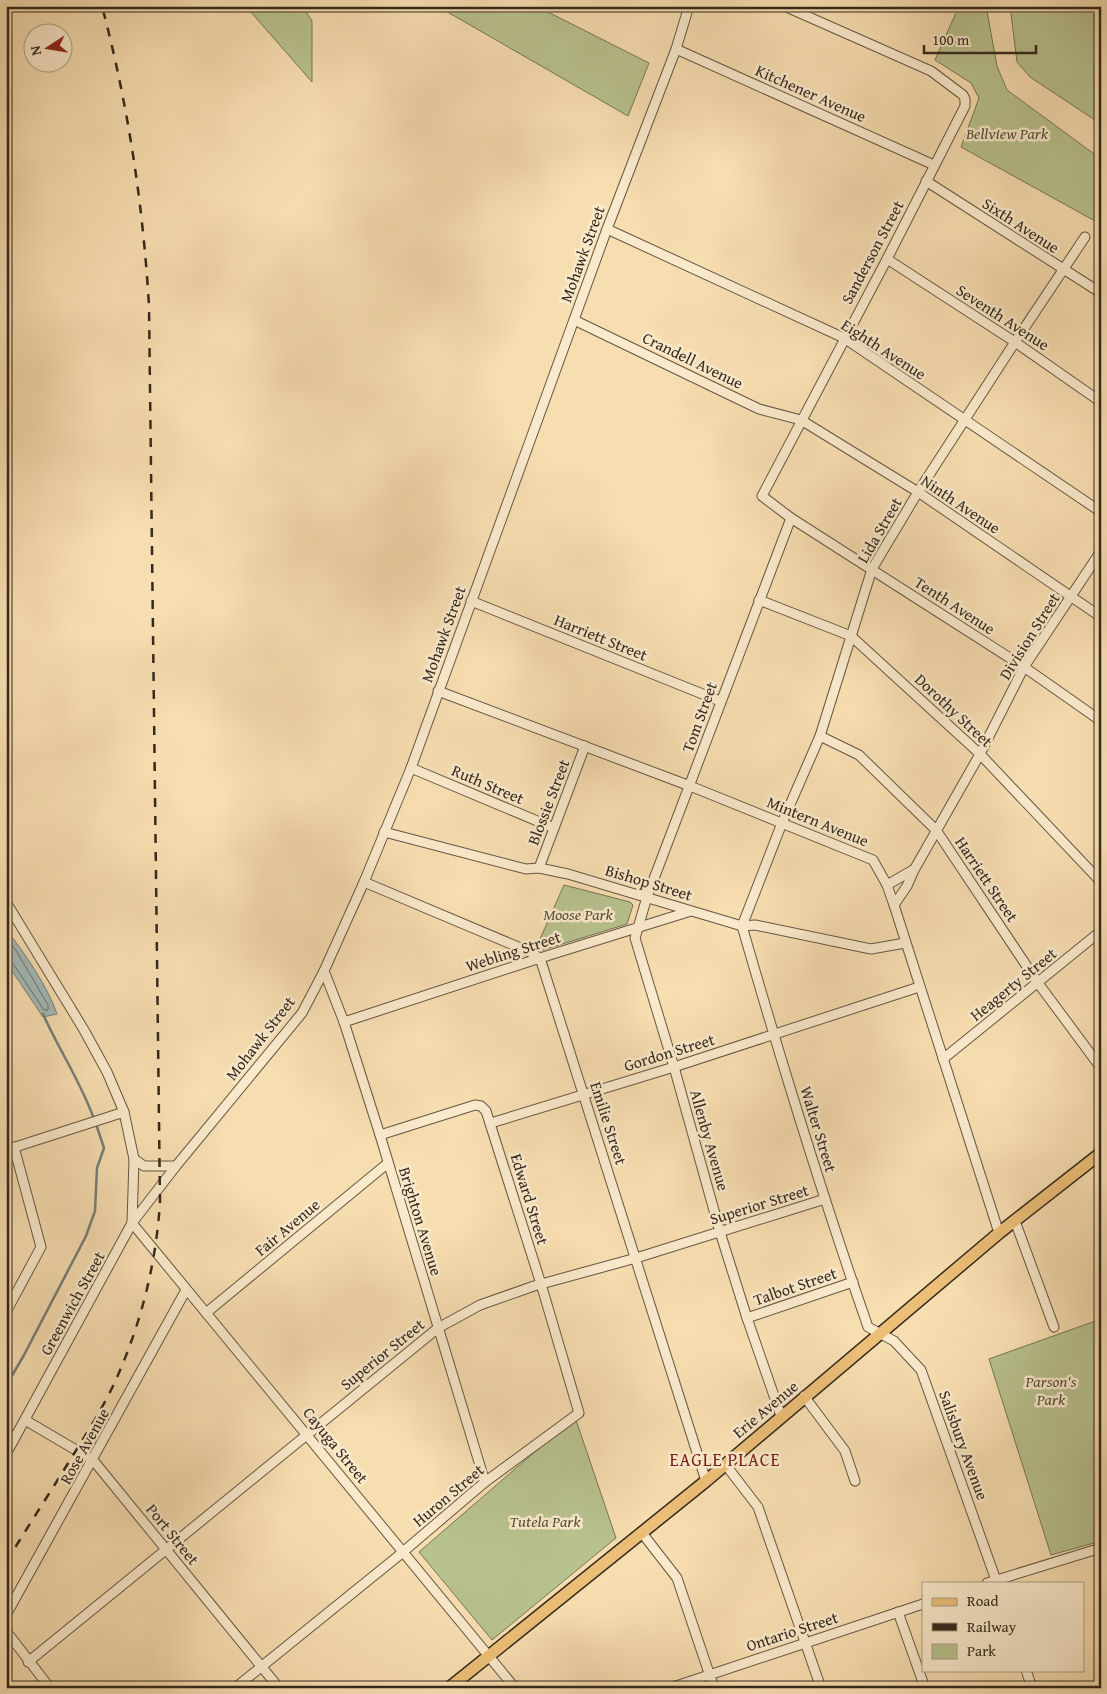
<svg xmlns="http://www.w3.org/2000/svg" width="1107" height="1694" viewBox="0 0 1107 1694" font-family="'Gentium Book Plus',serif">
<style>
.green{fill:#b8c28f;stroke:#767656}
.water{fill:#a2b9b7;stroke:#767f7a}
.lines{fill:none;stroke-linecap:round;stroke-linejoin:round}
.shore{stroke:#6b716a;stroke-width:1}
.stream{stroke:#767f7a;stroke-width:2.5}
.minor-casing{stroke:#655643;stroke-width:11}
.major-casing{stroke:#34291e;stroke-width:14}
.minor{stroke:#faeacc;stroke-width:9}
.major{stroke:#ecbf78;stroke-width:11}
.rail{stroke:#34291e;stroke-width:2.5;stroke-dasharray:9 9;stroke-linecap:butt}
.labels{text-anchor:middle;stroke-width:5;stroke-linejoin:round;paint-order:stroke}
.street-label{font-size:16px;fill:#34291e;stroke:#faeacc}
.park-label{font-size:16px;font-style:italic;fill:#554f3a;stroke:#faeacc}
.neighbourhood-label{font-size:18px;letter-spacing:1px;fill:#7a1f14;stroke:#faeacc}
</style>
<rect width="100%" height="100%" fill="#f7deb1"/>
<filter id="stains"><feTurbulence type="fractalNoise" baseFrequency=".004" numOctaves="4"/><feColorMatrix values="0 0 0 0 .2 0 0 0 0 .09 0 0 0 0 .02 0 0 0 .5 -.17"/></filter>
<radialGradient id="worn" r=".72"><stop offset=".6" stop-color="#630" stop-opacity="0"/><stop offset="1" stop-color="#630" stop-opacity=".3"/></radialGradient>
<g class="green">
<polygon points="255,6 302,6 312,21 312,82 250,11"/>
<polygon points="437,6 536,6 649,63 628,116"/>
<polygon points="959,6 986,6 997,66 1007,90 1101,159 1101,208 1095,221 961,147 979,98 971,83 935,60"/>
<polygon points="1010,6 1101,6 1101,124 1030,77 1017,62"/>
<polygon points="564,885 630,902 633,905 627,924 543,950 536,948"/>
<polygon points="1101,1319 1101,1541 1051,1555 989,1359"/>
<polygon points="575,1417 616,1538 492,1640 419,1552"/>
</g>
<path class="water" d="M 6,929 C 25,954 47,985 57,1014 L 43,1017 L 6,962 Z"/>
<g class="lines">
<polyline class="shore" points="6,937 17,952 48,1005 48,1010 44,1010 12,962 6,960"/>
<g class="stream">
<path d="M 43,1014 C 59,1050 81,1082 94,1119"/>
<polyline points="6,1386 24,1355 86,1236 95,1211 97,1168 104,1148 96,1124"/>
</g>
<defs>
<g id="minor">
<polyline points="784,6 931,71 963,95 965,99 965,106 887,259 762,496 791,518 1024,667 1101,721"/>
<polyline points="676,49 934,165"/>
<polyline points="926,181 1101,293"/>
<polyline points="607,229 844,338 1101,512"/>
<polyline points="887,259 1015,342 1101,402"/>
<polyline points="574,320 759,409 801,420 918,492 1101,617"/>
<polyline points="759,600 851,636 980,754 1101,882"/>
<polyline points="471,601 720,701"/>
<polyline points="438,691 690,786 873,860 887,885 894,905 999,1233"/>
<polyline points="820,736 859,755 936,830 1038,983 1101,1068"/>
<polyline points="411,768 554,828"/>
<polyline points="384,832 526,869 539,868 568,874 742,926 755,925 871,949 905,943"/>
<polyline points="539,868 585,746"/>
<polyline points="364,882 530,952 540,958 706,1481"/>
<polyline points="887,885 913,870"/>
<polyline points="6,902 84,1030 107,1072 124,1112 134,1159 132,1223 6,1454"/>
<polyline points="894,905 907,886 914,870 980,754 1024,667 1101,551"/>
<polyline points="742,926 782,823 820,736 872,569 918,492 1015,342 1085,237"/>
<path d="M 742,926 C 781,1061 822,1195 868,1327 L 894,1341 L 921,1370 L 997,1583"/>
<polyline points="324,971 344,1022 380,1135 485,1482"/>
<polyline points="344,1022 540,958 691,911"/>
<polyline points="943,1059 1101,931"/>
<polyline points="491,1123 674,1067 919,987"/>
<polyline points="6,1150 124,1112"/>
<polyline points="134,1159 144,1166 176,1166"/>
<polyline points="1015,1221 1054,1327"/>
<polyline points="132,1223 176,1166 302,1013 324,971 364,882 411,768 607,229 676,49 689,6"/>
<polyline points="132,1223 515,1688"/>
<polyline points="6,1312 41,1247 14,1147"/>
<polyline points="206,1313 388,1163"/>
<polyline points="747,1318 853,1282"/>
<polyline points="804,1396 845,1451 855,1481"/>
<polyline points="781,1416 747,1318 720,1232 674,1067 635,938 647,897 791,518"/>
<polyline points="25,1420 93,1460 279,1688"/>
<polyline points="725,1464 758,1507 821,1688"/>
<polyline points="642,1533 677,1578 714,1688"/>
<polyline points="987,1583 1101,1548"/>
<polyline points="898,1612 925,1688"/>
<polyline points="6,1615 186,1290"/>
<polyline points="6,1631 50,1688"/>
<polyline points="28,1662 438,1328 480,1305 534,1286 636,1258 825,1199"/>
<polyline points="1026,1670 1032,1688"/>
<polyline points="235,1688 397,1557 485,1482 579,1413 541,1284 486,1111 481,1106 475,1105 380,1135"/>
<polyline points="670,1688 923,1604"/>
</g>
<polyline id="major" points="449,1688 706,1481 999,1233 1101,1153"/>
</defs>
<use href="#minor" class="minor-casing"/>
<use href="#major" class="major-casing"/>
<use href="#minor" class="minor"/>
<use href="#major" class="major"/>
<path class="rail" d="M 6,1562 C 26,1530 47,1497 67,1465 C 83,1439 100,1413 113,1386 C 140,1328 156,1266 160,1202 L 149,306 C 143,204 128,105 102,6"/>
</g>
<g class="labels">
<g class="street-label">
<text transform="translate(811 93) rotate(24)" y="6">Kitchener Avenue</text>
<text transform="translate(1021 225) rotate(33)" y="6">Sixth Avenue</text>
<text transform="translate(872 252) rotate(-62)" y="6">Sanderson Street</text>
<text transform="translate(582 254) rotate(-70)" y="6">Mohawk Street</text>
<text transform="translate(1003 317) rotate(33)" y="6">Seventh Avenue</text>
<text transform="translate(884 349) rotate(33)" y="6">Eighth Avenue</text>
<text transform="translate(693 360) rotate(26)" y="6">Crandell Avenue</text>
<text transform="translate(961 504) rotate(34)" y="6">Ninth Avenue</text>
<text transform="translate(879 530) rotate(-60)" y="6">Lida Street</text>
<text transform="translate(955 605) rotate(33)" y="6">Tenth Avenue</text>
<text transform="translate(443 634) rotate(-70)" y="6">Mohawk Street</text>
<text transform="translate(1029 636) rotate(-58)" y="6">Division Street</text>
<text transform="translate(601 637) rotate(22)" y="6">Harriett Street</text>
<text transform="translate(954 710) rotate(43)" y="6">Dorothy Street</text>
<text transform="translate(699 717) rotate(-70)" y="6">Tom Street</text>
<text transform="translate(488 784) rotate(23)" y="6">Ruth Street</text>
<text transform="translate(548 802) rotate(-69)" y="6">Blossie Street</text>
<text transform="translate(818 821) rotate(22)" y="6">Mintern Avenue</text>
<text transform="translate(987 879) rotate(56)" y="6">Harriett Street</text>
<text transform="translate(649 882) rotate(17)" y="6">Bishop Street</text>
<text transform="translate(513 951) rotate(-18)" y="6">Webling Street</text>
<text transform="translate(1013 984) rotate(-39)" y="6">Heagerty Street</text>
<text transform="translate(260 1038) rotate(-52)" y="6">Mohawk Street</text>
<text transform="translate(669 1052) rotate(-17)" y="6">Gordon Street</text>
<text transform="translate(609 1123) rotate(72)" y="6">Emilie Street</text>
<text transform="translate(819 1129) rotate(73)" y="6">Walter Street</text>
<text transform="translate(710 1140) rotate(74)" y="6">Allenby Avenue</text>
<text transform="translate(530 1199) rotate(73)" y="6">Edward Street</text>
<text transform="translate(759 1204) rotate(-17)" y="6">Superior Street</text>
<text transform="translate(421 1221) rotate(73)" y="6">Brighton Avenue</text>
<text transform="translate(287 1227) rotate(-40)" y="6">Fair Avenue</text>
<text transform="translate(795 1286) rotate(-19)" y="6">Talbot Street</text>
<text transform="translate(72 1303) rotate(-61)" y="6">Greenwich Street</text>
<text transform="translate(382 1354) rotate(-39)" y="6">Superior Street</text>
<text transform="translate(765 1409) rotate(-40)" y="6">Erie Avenue</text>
<text transform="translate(336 1445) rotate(51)" y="6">Cayuga Street</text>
<text transform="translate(964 1445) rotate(70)" y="6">Salisbury Avenue</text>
<text transform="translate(84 1446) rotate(-61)" y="6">Rose Avenue</text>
<text transform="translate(448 1495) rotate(-40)" y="6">Huron Street</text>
<text transform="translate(173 1534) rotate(51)" y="6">Port Street</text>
<text transform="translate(792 1631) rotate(-18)" y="6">Ontario Street</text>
</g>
<g class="park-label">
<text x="1007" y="139">Bellview Park</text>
<text x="578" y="920">Moose Park</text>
<text x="1051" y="1387">Parson's<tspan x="1051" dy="18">Park</tspan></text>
<text x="545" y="1527">Tutela Park</text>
</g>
<g class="neighbourhood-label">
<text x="725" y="1466">EAGLE PLACE</text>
</g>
</g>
<rect width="1107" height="1694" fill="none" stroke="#f7deb1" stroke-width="25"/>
<rect x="8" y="8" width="1092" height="1679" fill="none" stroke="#34291e" stroke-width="2.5"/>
<rect x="12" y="12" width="1082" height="1669" fill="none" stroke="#34291e"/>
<rect x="922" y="1582" width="162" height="90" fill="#faeacc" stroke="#ab9d86"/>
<rect x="932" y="1598" width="25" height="8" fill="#ecbf78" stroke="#ab9d86"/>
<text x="967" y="1606" font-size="15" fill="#34291e">Road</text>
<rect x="932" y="1623" width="25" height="8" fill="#34291e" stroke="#ab9d86"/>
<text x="967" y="1632" font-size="15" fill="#34291e">Railway</text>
<rect x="932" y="1644" width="25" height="15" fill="#b8c28f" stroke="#ab9d86"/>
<text x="967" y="1656" font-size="15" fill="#34291e">Park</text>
<g transform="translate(48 48) rotate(258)"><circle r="24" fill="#faeacc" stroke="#ab9d86"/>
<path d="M0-4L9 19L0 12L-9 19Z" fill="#8f2418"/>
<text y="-8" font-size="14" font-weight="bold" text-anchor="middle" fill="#34291e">N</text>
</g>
<path d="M924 45v8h112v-8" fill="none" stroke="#34291e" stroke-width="2.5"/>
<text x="932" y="45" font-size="15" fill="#34291e" stroke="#faeacc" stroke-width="4" paint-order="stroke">100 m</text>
<rect width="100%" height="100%" filter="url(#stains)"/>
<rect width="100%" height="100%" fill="url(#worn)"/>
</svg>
